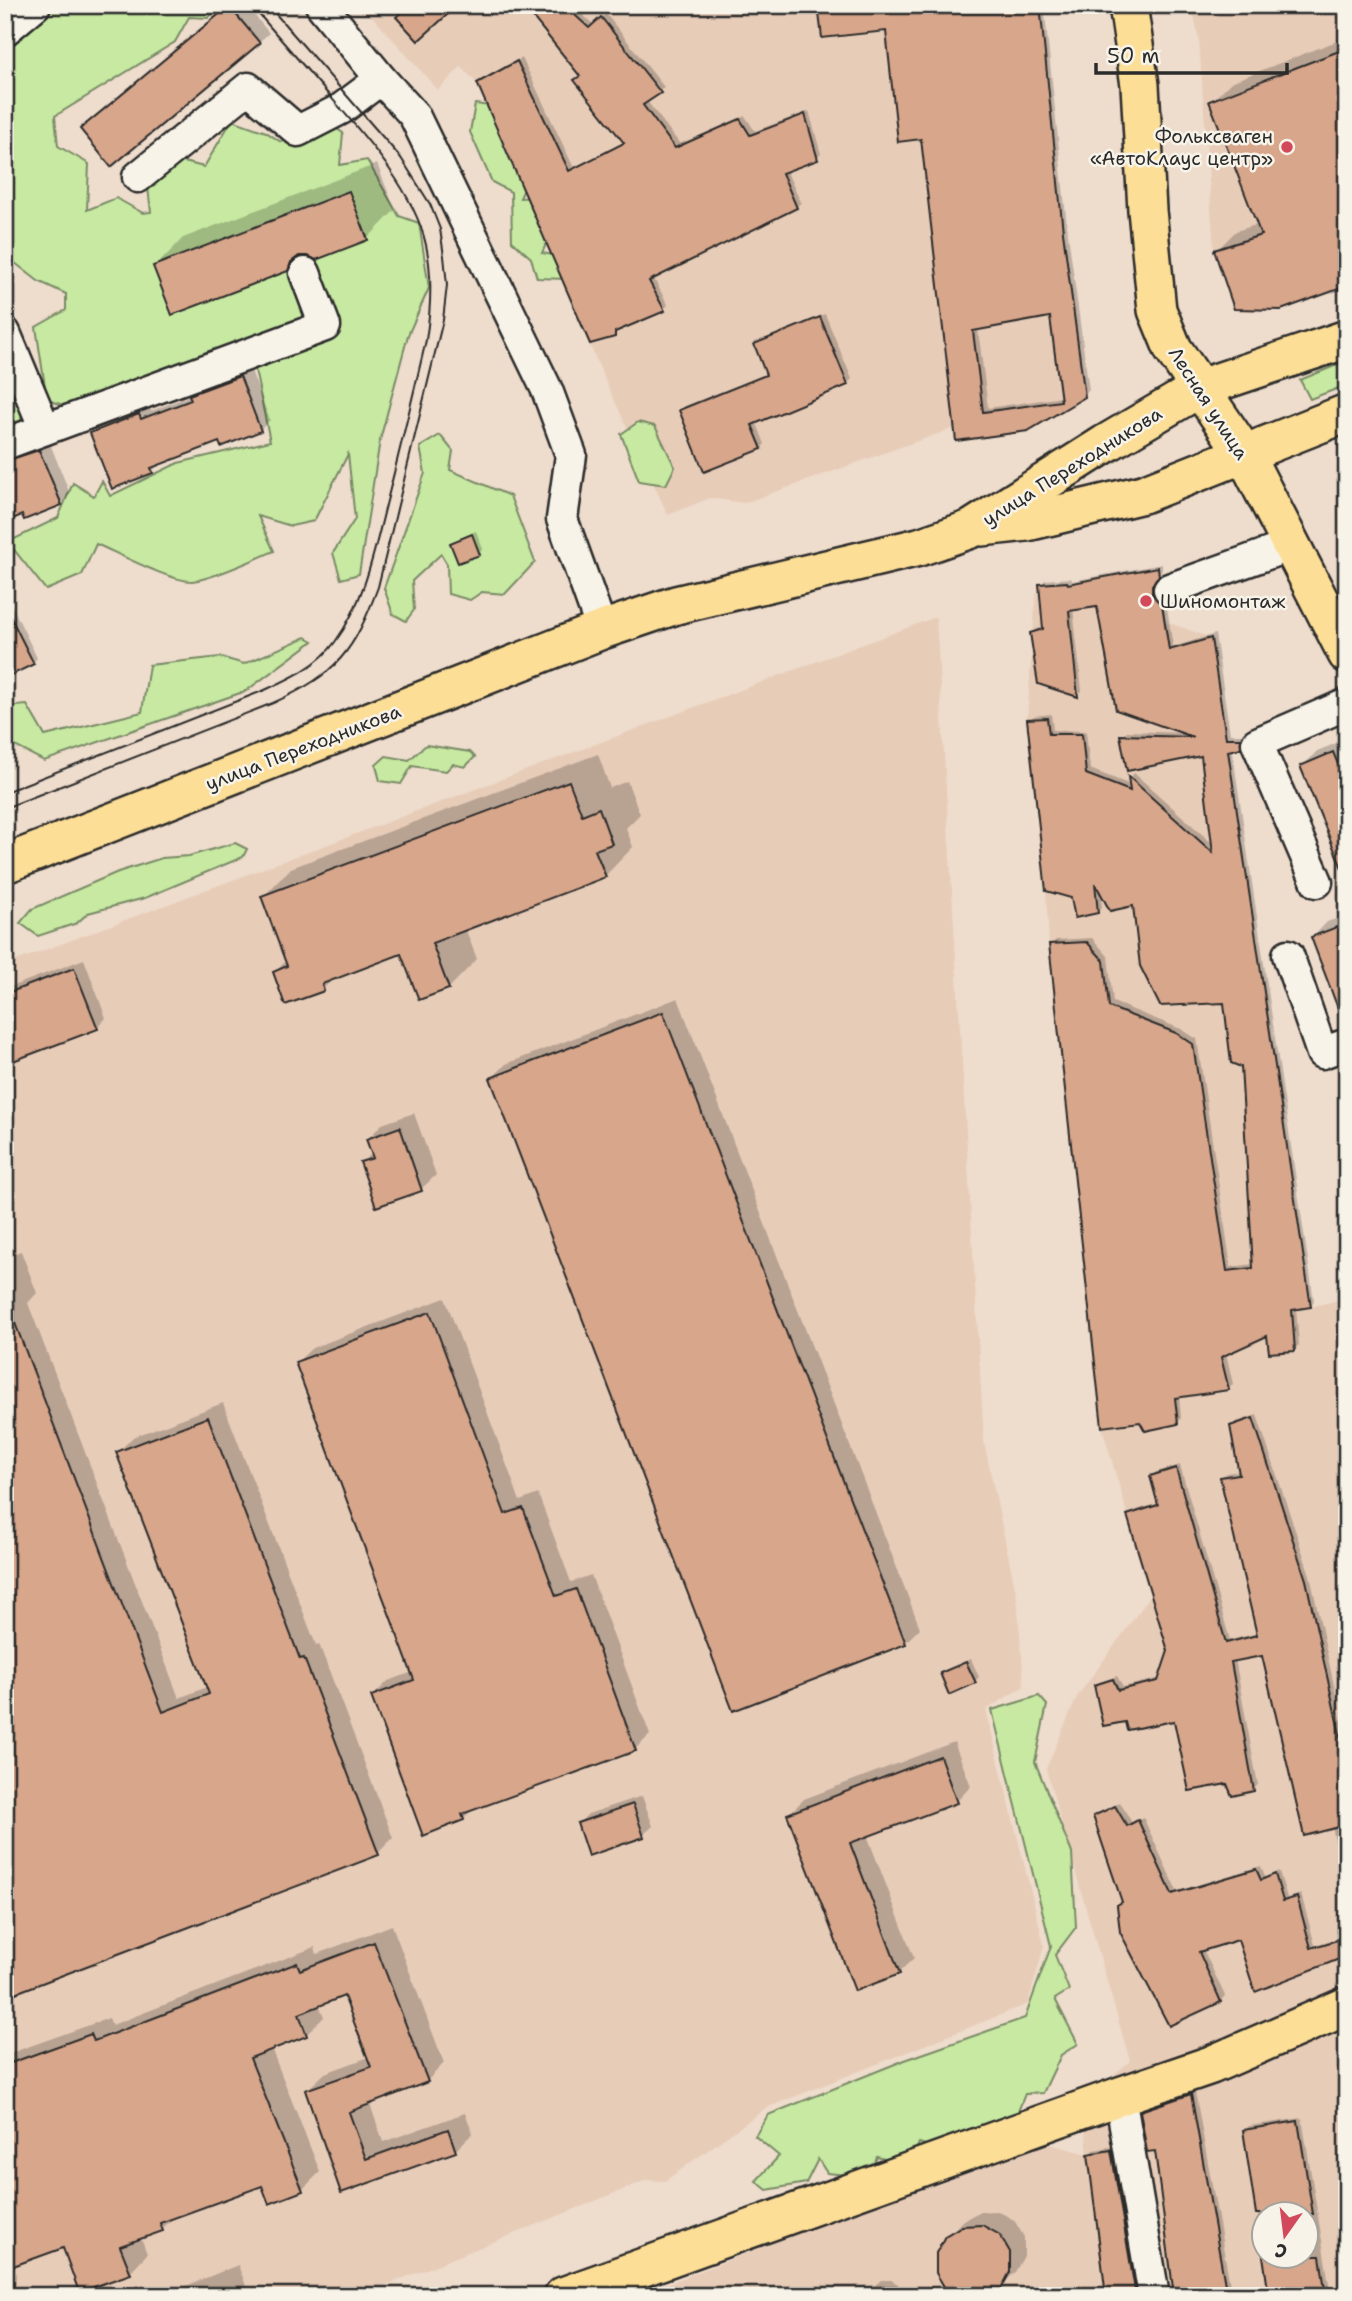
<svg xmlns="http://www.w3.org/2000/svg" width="1352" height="2301" viewBox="0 0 1352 2301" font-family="'Shantell Sans',sans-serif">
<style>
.built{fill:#e7ccb8;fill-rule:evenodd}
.green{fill:#c7e9a2;stroke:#798a66;stroke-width:2}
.shadow{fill:#0003;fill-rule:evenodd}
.building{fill:#d8a68b;stroke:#2b2b2b;stroke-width:2;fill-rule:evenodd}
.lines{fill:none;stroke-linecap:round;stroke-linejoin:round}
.minor-casing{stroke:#2b2b2b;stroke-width:35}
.major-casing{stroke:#2b2b2b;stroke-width:42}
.minor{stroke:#f7f3e8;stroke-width:30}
.major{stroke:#fdde96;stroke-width:37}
.tram{stroke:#2b2b2b;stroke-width:2}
.poi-dot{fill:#d1495b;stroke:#f7f3e8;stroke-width:2.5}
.labels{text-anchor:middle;stroke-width:5;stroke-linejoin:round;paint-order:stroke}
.poi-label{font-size:19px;fill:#2b2b2b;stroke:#f7f3e8;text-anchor:end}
.street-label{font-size:19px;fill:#2b2b2b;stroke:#f7f3e8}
</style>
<rect width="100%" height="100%" fill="#eedccc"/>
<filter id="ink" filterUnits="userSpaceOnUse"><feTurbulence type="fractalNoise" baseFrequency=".0143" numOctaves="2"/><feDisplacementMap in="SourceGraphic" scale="14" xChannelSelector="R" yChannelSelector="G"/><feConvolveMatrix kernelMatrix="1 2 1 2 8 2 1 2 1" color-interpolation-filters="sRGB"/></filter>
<g filter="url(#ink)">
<g class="built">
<polygon points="362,5 1040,5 1067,260 1085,397 1032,430 956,441 954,428 744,503 710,498 668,515 605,380 477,83 461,67 438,90"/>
<polygon points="1192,5 1347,5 1347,205 1214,250 1199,40"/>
<path d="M 1095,579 L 1101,628 L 1164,621 L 1211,638 L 1310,1307 L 1347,1298 L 1347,2296 L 636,2296 L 1038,2141 L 1088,2154 L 1082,2102 L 1130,2061 L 1046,1769 L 1077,1697 L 1151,1595 L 1102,1427 L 1049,944 L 1046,891 L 1027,719 L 1036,594 ZM 1264,2214 L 1306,2214 L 1306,2256 L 1264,2256 Z"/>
<polygon points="936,617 984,1442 1017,1597 1024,1686 986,1710 1044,1945 1028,2004 766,2108 665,2181 647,2180 359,2296 5,2296 5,965"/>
</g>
<g class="green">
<path d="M 5,5 L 222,5 L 208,18 L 189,17 L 175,42 L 55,116 L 58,146 L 89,164 L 87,210 L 116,198 L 143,213 L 151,212 L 147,180 L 172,159 L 204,167 L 232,120 L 266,132 L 281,142 L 314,114 L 343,133 L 340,165 L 367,160 L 399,216 L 419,223 L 429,288 L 408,335 L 380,440 L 359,574 L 341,579 L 333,553 L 355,519 L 348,454 L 314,521 L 291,526 L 258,516 L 274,551 C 256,559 210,580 192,581 C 170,581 119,554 96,544 L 82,575 L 46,590 L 8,542 L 58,518 L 73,483 L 94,496 L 102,481 L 110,496 L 178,463 L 270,441 L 253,360 L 99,416 L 47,400 L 36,327 L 66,310 L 66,294 L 38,281 L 5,255 Z"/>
<polygon points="475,104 505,108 533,169 520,198 538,197 551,233 542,253 565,257 567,279 537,278 531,258 512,241 511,192 492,182 470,132"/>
<polygon points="1347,361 1347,385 1310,399 1300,380"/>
<polygon points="5,365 20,401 23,450 5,457"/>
<polygon points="638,422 655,426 675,467 666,485 639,481 621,434"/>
<polygon points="440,435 453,451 450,470 510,496 535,562 505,594 482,592 470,600 448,594 447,564 441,554 412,581 414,610 406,621 393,614 384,588 425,473 420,447"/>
<polygon points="306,637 313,641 246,691 44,761 5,741 5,707 27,705 45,736 142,712 149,665 220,657 244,664"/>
<polygon points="426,745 470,752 475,757 465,767 453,764 446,771 412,766 401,784 380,781 376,765 386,756 409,760"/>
<polygon points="235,843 247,849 243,857 145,898 88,913 77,923 38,936 20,923 32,909 118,872 162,858 189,856"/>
<polygon points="1039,1696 1047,1705 1035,1762 1072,1853 1076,1927 1055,1955 1069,1990 1055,1999 1078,2044 1061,2055 1043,2093 1025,2094 1015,2119 932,2147 919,2143 913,2157 895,2162 877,2157 867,2177 827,2173 818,2159 806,2183 767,2190 756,2181 779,2156 755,2136 768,2115 905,2060 1025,2018 1051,1946 992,1710"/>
</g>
<g class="shadow">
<polygon points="231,5 246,5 269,33 259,42 92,120"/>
<polygon points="527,5 572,5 594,25 606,14 664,87 647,101 680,144 745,116 755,131 809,111 821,154 817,158 786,170 801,203 796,207 653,277 668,305 664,309 618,329 614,335 479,84 522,58 574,168 625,142 581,75"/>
<path d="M 820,5 L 1044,5 L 1067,226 L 1089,390 L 1084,395 L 958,439 L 923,137 L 888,29 ZM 1051,315 L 1062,397 L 988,408 L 978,329 Z"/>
<polygon points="1347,37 1347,285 1216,251 1236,231 1259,224 1212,101 1231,82"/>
<polygon points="377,164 395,210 367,239 301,255 287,269 155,267 183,238"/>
<polygon points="825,314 852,379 847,384 756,421 765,444 761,448 681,410 685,406 768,373 756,345 760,341"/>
<polygon points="250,368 270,420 260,430 220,440 161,462 152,472 92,433 101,423 149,405 151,411 191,395 200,386"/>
<polygon points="49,441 70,494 61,504 5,520 5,456"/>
<polygon points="476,531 483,549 479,553 452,544 456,540"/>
<polygon points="1162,564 1162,569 1156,579 1156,589 1166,600 1173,647 1215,634 1230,734 1245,734 1245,742 1240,747 1232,748 1314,1301 1310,1306 1296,1307 1299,1345 1294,1349 1269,1334 1226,1353 1233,1384 1229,1389 1179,1395 1181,1418 1177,1423 1051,945 1056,940 1092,938 1108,956 1113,1002 1181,1029 1197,1039 1231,1267 1254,1264 1243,1065 1225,1001 1135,904 1100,890 1102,907 1097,912 1029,720 1034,716 1051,714 1053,730 1086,731 1090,769 1131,785 1130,777 1134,773 1214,845 1203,754 1122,736 1127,731 1184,733 1098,605 1073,608 1082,691 1077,695 1032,634 1037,629 1045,627 1041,585 1045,580 1071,578 1072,581"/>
<polygon points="12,606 37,658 33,663 5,610"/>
<polygon points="1347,739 1347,875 1303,766 1317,751"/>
<polygon points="598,754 610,788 627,781 640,814 626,828 633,847 605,876 465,928 477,959 449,988 402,952 336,976 323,989 275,972 287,960 263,897 291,868"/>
<polygon points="1347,915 1347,1026 1313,937 1327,922"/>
<polygon points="84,959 106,1018 97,1028 5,1063 5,989"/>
<polygon points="678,998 920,1628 905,1643 492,1078 506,1064"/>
<polygon points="414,1113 436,1175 421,1189 362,1163 373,1152 368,1139 382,1124"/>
<polygon points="21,1251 37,1293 28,1303 179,1698 207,1687 118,1452 133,1437 223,1403 316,1645 319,1644 393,1838 378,1853 5,1995 5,1257"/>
<polygon points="445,1298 520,1501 538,1494 571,1582 591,1575 650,1735 635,1749 474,1808 463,1819 373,1696 388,1681 413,1672 297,1362 312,1348"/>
<polygon points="1257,1415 1310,1575 1347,1745 1347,1845 1337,1848 1332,1827 1263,1654 1235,1659 1258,1785 1253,1789 1229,1782 1176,1719 1126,1720 1096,1686 1100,1682 1117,1676 1123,1687 1161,1678 1170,1651 1129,1515 1134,1511 1159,1503 1152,1476 1156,1472 1180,1465 1230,1640 1258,1633 1222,1477 1226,1473 1240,1471 1232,1426 1236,1422"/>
<polygon points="971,1659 979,1677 975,1681 942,1674 946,1670"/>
<polygon points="954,1742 971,1786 957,1801 867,1835 914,1958 899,1972 789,1814 804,1799"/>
<polygon points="642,1796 653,1826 643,1835 579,1823 588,1814"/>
<polygon points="1120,1802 1132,1823 1143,1817 1177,1891 1261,1866 1265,1877 1279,1871 1287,1898 1301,1894 1315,1945 1347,1935 1347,1954 1239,1938 1203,1949 1225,1996 1220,2001 1124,1901 1095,1817"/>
<polygon points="392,1925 444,2063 427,2081 370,2104 383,2142 465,2113 473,2133 455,2151 342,2191 307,2090 325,2073 369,2057 345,1994 319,2004 324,2017 306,2035 271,2048 320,2172 302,2190 263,2183 175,2216 162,2229 141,2237 147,2254 130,2272 64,2246 5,2268 5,2055 109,2018 112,2025 315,1947 317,1954"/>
<polygon points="1195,2091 1232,2296 1176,2296 1157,2148 1142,2112 1147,2107"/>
<polygon points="1302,2118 1331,2296 1271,2296 1265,2256 1306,2256 1306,2214 1264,2214 1264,2255 1245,2130 1249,2126"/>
<polygon points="1115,2146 1140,2296 1108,2296 1090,2155 1094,2150"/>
<polygon points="998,2211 1014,2220 1024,2237 1024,2256 1015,2272 1000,2287 947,2237 962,2221 979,2212"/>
<polygon points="238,2265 250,2296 161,2296"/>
<polygon points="5,2270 14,2296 5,2296"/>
<polygon points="881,2280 891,2280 898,2284 903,2296 863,2296"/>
</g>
<g class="building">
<polygon points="410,5 458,5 418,41 396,17"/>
<polygon points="523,5 564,5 589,28 601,17 661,93 643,105 675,148 740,119 750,135 805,114 818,160 782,173 797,208 649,281 665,311 615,332 615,337 590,344 477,83 517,61 569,171 624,143 574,80 580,76"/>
<path d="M 818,5 L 864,5 L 865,9 L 905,5 L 1040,5 L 1063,232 L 1085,397 L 1028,431 L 956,441 L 921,139 L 898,142 L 886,31 L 822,38 ZM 1050,317 L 1061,401 L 983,412 L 973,331 Z"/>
<polygon points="229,6 260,43 111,167 80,129"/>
<polygon points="1347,48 1347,286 1281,310 1234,309 1214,250 1261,235 1209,101"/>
<polygon points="349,191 368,240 316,260 308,256 299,256 291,262 288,271 172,315 153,266"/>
<polygon points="820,317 848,385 752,425 762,449 704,472 679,410 766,375 754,344"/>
<polygon points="240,376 261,431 221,447 219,442 151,468 153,473 112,489 90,433 139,414 141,419 191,400 189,395"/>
<polygon points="39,450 62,505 24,520 22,515 5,522 5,461"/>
<polygon points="472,534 480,555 458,563 450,543"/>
<polygon points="1158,567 1159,576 1152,585 1152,594 1162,604 1169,650 1211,638 1226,738 1241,738 1241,748 1228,751 1311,1307 1292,1310 1295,1351 1269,1353 1267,1336 1221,1357 1229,1390 1175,1398 1178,1424 1145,1431 1140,1422 1102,1427 1049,944 1087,942 1104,961 1109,1007 1176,1033 1193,1044 1227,1271 1253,1268 1241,1067 1231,1063 1224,1003 1160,1006 1140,966 1133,906 1110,911 1095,883 1098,913 1075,918 1071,898 1046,891 1027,719 1047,718 1049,734 1082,734 1086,774 1130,791 1128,776 1213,853 1201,756 1127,771 1120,735 1193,737 1116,710 1097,607 1069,611 1078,697 1038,684 1030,633 1043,629 1039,584 1067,582 1068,584"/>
<polygon points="5,606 34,664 5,678"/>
<polygon points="1333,752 1347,786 1346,878 1300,766"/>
<polygon points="569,781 582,815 599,808 612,844 595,850 606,877 432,943 449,989 419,1000 401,954 322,984 324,991 285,1005 273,972 287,966 261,896"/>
<polygon points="1347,923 1347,1026 1345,1027 1311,937"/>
<polygon points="74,968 98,1029 5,1064 5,994"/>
<polygon points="663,1012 906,1644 733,1711 490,1078"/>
<polygon points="400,1127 422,1191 376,1207 360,1162 373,1158 366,1139"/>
<polygon points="5,1302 7,1302 163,1712 209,1694 116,1452 208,1417 300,1659 304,1658 379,1855 5,1997"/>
<polygon points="430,1312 505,1514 523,1508 556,1596 576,1589 636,1751 462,1814 464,1820 423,1836 371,1696 414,1680 295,1362"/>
<polygon points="1253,1418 1306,1580 1347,1767 1347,1825 1304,1836 1262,1656 1231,1662 1254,1791 1232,1796 1227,1784 1189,1791 1174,1721 1127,1730 1125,1722 1103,1726 1094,1685 1113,1679 1118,1690 1158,1681 1168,1651 1127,1515 1158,1505 1150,1476 1176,1468 1226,1643 1257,1635 1220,1477 1239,1474 1230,1426"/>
<polygon points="966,1662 976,1683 949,1695 940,1673"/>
<polygon points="940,1756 957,1803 850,1843 900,1974 855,1991 787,1814"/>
<polygon points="633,1804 644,1837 588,1856 577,1823"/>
<polygon points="1115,1806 1127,1826 1138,1820 1172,1894 1256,1869 1261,1880 1275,1874 1283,1901 1297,1897 1311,1948 1347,1937 1347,1956 1255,1992 1238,1940 1199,1952 1221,2002 1169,2026 1120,1932 1117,1905 1122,1902 1093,1816"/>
<polygon points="374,1942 428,2082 349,2112 366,2159 448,2129 456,2152 341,2193 305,2090 371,2067 344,1996 299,2014 307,2036 250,2058 303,2191 269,2204 262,2186 160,2223 163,2231 120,2246 131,2274 79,2292 63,2248 5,2269 5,2065 91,2034 94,2041 297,1963 300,1970"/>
<polygon points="1191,2094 1227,2296 1174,2296 1155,2151 1147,2152 1140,2111"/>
<polygon points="1298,2121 1313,2214 1256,2214 1243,2130"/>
<polygon points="1111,2150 1136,2296 1106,2296 1088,2154"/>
<polygon points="982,2225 1000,2235 1010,2252 1010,2272 1001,2289 989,2296 957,2296 946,2290 936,2273 936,2253 945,2236 962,2226"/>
<polygon points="1263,2256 1320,2256 1326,2296 1269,2296"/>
</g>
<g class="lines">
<defs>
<g id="minor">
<polyline points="321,5 381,79 414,115 547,390 571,455 562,519 602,630"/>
<polyline points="5,30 35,5"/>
<polyline points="138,177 248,88 298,131 341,109 381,79"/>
<polyline points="5,333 45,429"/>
<polyline points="5,444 325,326 305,273"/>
<polyline points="1169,589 1292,545"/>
<polyline points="1317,882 1257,743 1347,704"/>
<polyline points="1288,955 1322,1053 1347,1044"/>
<polyline points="1120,2096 1154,2296"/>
</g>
<g id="major">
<polyline points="1128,5 1140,85 1147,210 1157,310 1173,349 1244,453 1347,654"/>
<polyline points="982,527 1027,522 1143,494 1347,413"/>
<polyline points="5,864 602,630 676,605 919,547 971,529 1105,444 1200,388 1347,339"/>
<polyline points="563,2296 1120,2096 1211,2065 1347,2006"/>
</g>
</defs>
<use href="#minor" class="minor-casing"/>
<use href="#major" class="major-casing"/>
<use href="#minor" class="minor"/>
<use href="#major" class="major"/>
<g class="tram">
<path d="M 5,792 L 265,690 C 291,678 318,666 335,642 C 366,600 375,547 388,497 C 401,445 414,392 426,340 C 431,308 433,277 426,245 C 414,190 364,135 328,94 C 302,64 277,35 251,5"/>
<path d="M 5,808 L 273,703 C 337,674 354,652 378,587 L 443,320 L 447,285 L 444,256 L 440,229 L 430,204 L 401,158 L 268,5"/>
</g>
</g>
</g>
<g class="poi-dot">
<circle cx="1287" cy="147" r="7"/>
<circle cx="1146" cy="601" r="7"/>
</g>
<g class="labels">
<g class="poi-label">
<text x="1273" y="143">Фольксваген<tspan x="1273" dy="22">«АвтоКлаус центр»</tspan></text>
<text x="1160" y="608" text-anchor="start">Шиномонтаж</text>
</g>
<g class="street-label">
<text transform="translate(1209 403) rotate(57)" y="7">Лесная улица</text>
<text transform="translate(1072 466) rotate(-32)" y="7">улица Переходникова</text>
<text transform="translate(303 747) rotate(-21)" y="7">улица Переходникова</text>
</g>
</g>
<rect width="1352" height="2301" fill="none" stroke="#f7f3e8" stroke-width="28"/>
<rect x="14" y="14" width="1324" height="2273" fill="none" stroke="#2b2b2b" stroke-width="2.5" filter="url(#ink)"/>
<g transform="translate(1285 2235) rotate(194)"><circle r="33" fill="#f7f3e8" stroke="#a5a39c" stroke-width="2"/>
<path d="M0-5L12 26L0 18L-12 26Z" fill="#d1495b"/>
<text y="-10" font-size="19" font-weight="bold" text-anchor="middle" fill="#2b2b2b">С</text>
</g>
<path d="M1096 63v10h191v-10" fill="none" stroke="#2b2b2b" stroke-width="3.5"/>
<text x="1107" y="63" font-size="21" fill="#2b2b2b" stroke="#f7f3e8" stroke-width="5" paint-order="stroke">50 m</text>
</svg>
